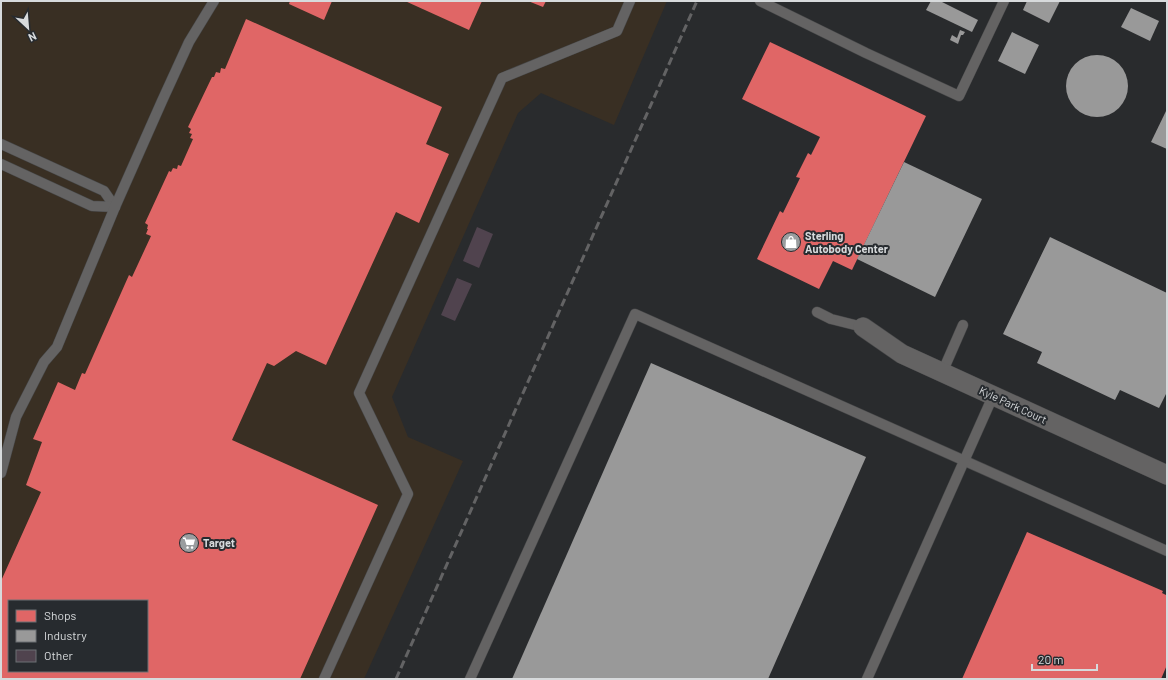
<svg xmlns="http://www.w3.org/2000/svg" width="1168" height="680" viewBox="0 0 1168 680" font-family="Barlow,sans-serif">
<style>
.commercial{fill:#392f23;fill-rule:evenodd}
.shops{fill:#e06666;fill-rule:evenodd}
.industry{fill:#999}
.building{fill:#50434e}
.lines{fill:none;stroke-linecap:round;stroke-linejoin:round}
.service-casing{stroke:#464748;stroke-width:11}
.minor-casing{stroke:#464748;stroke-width:20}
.service{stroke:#646363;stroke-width:10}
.minor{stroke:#646363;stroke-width:19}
.rail{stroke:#636364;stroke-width:3;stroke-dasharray:8 4;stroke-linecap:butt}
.labels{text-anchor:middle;stroke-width:4;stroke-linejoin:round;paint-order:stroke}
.poi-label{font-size:11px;font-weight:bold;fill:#d7dadc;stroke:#272b2f;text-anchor:start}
.street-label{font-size:11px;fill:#d7dadc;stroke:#272b2f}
</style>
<rect width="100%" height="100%" fill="#292b2d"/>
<path class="commercial" d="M 1,1 L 667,1 L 614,125 L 541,93 L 518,113 L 392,397 L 408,437 L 463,461 L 364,679 L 1,679 ZM 9,601 L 147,601 L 147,671 L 9,671 Z"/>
<g class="shops">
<polygon points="290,1 332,1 324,20 289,4"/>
<polygon points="405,1 482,1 469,30"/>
<polygon points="528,1 546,1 543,7"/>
<path d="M 246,19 L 442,107 L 426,144 L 449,154 L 419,223 L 396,212 L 326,365 L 296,351 L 274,366 L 267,363 L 232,440 L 378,505 L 300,679 L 1,679 L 1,581 L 41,492 L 26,485 L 42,442 L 33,439 L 58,382 L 75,390 L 82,373 L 85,374 L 129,275 L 132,277 L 151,236 L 146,234 L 148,229 L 147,229 L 148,225 L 145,223 L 169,171 L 171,172 L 173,168 L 177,169 L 178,165 L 181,166 L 193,139 L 190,138 L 192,134 L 189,133 L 191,129 L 188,127 L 212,77 L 214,77 L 216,72 L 220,73 L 221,68 L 225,69 ZM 9,601 L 147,601 L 147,671 L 9,671 Z"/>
<polygon points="770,42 926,116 852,270 833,261 819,289 757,259 780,211 783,213 800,178 796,177 808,153 811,155 820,137 742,99"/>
<polygon points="1027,532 1163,591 1162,593 1166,595 1167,592 1167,665 1161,679 962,679"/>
</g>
<g class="industry">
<polygon points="931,1 940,1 978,20 972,32 926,10"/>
<polygon points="1027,1 1060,1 1049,23 1023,10"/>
<polygon points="1131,8 1159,21 1150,41 1121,27"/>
<polygon points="960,30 965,32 963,35 961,35 958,44 950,40 952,35 957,38"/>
<polygon points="1012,32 1039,45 1025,74 998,61"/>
<circle cx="1097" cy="86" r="31"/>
<polygon points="1167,109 1167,149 1151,142"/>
<polygon points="904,162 982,199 935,297 857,259"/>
<polygon points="1050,237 1167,293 1167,392 1159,408 1120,390 1115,400 1037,363 1042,352 1003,334"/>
<polygon points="651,363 866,457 768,679 512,679"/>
</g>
<g class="building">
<polygon points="477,227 493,234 479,268 463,261"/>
<polygon points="457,278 472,284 455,321 441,315"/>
</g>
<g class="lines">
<defs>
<g id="service">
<polyline points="760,1 866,53 959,96 1004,1"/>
<polyline points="1,144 104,191 115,207"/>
<polyline points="1,164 92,206 115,207"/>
<polyline points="817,312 831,319 863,327"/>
<polyline points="942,373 963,325"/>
<polyline points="1,473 16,417 44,362 57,347 115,207 162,101 189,42 214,1"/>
<polyline points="324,679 408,494 359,393 502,78 617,31 630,1"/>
<polyline points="470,679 635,314 1167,551"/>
<polyline points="867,679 993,396"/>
</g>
<polyline id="minor" points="863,327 902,354 1167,475"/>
</defs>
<use href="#service" class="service-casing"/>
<use href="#minor" class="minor-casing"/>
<use href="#service" class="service"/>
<use href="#minor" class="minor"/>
<polyline class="rail" points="396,679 697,1"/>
</g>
<defs>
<symbol id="shop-disc" viewBox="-11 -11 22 22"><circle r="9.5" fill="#9a9d9f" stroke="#272b2f"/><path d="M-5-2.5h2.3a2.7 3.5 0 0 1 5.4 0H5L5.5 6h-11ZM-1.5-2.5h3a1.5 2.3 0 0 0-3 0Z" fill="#fff"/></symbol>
<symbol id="supermarket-disc" viewBox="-11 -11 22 22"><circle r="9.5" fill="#9a9d9f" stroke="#272b2f"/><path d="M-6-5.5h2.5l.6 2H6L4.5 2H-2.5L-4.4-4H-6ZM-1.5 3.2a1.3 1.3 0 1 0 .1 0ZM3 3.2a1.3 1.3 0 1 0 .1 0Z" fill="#fff"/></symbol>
</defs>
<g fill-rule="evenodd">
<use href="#shop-disc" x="780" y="231" width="22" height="22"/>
<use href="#supermarket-disc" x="178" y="532" width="22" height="22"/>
</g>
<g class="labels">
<g class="poi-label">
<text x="805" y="240">Sterling<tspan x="805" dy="13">Autobody Center</tspan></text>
<text x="203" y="547">Target</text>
</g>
<g class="street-label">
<text transform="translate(1013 405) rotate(25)" y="4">Kyle Park Court</text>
</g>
</g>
<rect width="1168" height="680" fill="none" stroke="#d7dadc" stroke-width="4"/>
<rect x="8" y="600" width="140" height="72" fill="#272b2f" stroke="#6d7174"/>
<rect x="16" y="610" width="20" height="12" fill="#e06666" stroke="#6d7174"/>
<text x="44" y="620" font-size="12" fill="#d7dadc">Shops</text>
<rect x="16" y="630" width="20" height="12" fill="#999999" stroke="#6d7174"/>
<text x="44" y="640" font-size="12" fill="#d7dadc">Industry</text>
<rect x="16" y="650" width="20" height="12" fill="#50434e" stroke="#6d7174"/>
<text x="44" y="660" font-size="12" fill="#d7dadc">Other</text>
<g transform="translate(28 28) rotate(154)" stroke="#272b2f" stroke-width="3" paint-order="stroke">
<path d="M0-3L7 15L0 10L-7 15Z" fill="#d7dadc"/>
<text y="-6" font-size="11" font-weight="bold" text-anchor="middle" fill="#d7dadc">N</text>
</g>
<path d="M1032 664v6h65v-6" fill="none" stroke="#d7dadc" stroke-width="2"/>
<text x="1038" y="664" font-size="12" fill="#d7dadc" stroke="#272b2f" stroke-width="3" paint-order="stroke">20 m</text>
</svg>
